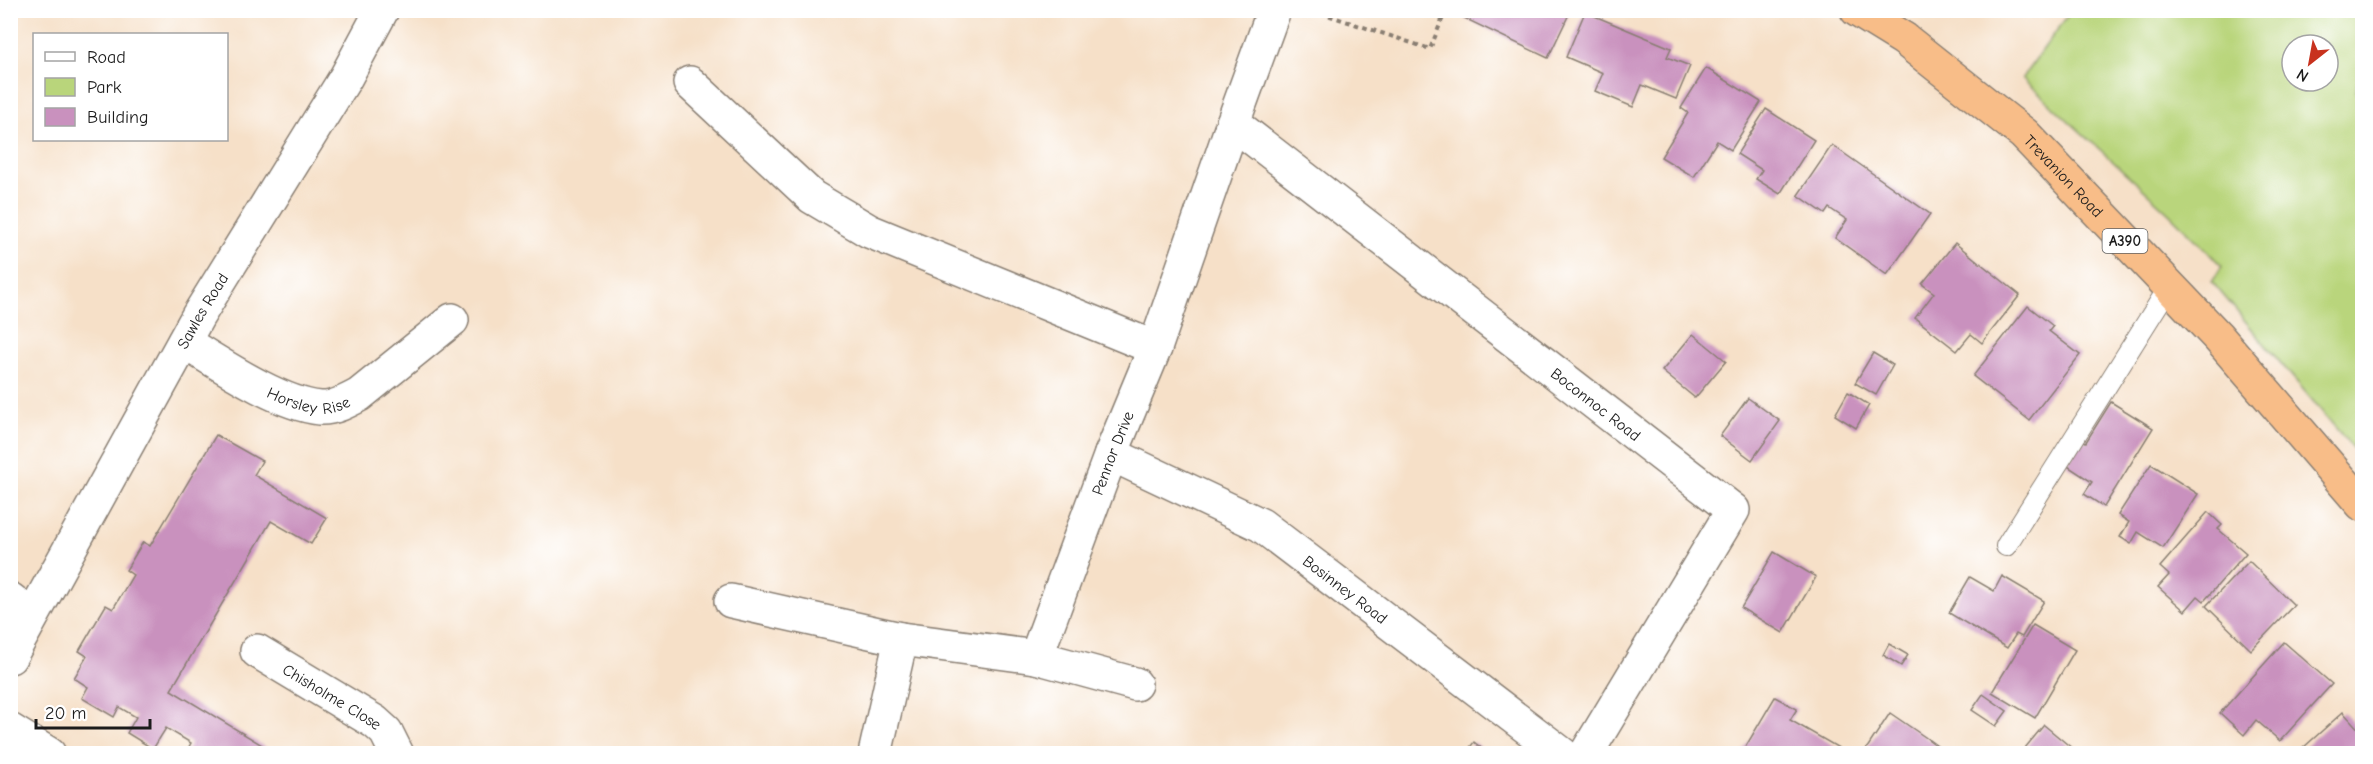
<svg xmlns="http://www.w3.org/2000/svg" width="2373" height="764" viewBox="0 0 2373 764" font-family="'Comic Neue',sans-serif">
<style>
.green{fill:#b9d57b;stroke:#6a784c;stroke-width:1.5;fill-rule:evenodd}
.building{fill:#c991be}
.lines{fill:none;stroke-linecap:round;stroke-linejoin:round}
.lane-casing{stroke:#897e72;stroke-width:22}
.street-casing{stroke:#897e72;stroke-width:36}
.highway-casing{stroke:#897e72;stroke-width:36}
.path{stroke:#897e72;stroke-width:4;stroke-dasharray:4.5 4.5;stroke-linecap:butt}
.lane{stroke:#fff;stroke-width:20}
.street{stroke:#fff;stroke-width:33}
.highway{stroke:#f8bd88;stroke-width:33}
.labels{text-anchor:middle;stroke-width:4.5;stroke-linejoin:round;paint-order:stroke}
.shield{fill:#fff;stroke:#606060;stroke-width:1.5}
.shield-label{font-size:15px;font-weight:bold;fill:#1c1c1c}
.street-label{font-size:16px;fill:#1c1c1c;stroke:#fff}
</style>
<rect width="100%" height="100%" fill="#fff"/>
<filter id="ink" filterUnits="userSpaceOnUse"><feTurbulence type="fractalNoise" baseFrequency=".0167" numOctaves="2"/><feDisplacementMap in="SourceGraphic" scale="12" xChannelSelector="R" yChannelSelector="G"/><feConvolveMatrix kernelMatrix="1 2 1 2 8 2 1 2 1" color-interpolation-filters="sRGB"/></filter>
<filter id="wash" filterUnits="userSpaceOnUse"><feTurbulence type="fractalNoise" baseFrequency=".008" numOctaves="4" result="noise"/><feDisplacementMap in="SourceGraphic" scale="24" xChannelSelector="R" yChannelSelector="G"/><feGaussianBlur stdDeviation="1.35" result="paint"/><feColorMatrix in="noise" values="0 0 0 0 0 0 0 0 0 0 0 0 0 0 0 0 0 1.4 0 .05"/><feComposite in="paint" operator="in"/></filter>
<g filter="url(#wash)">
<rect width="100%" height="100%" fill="#f6e0c8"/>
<path class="green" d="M 2071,11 L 2362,11 L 2362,53 L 2356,92 L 2362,93 L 2362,459 L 2212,282 L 2222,266 L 2169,213 L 2022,78 ZM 2292,45 L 2328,45 L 2328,81 L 2292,81 Z"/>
<g id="blocks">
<g class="building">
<polygon points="1468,10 1571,10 1548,58 1464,18"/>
<polygon points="1585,12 1671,48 1667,57 1690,66 1676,99 1642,85 1633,107 1595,91 1603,73 1566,57"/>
<polygon points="1706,68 1761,102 1731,150 1717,141 1694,177 1661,157 1688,113 1681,108"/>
<polygon points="1766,109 1814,140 1780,194 1756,179 1762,170 1737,154"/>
<polygon points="1832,145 1930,214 1887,275 1835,238 1847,220 1829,208 1825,214 1798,195"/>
<polygon points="1955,243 2020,295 1982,343 1971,334 1957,351 1915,318 1934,293 1922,284"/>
<polygon points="2028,306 2053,326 2049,331 2080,355 2029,420 1973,376"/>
<polygon points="1693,334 1726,361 1695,398 1662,371"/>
<polygon points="1873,353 1893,365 1876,395 1855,383"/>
<polygon points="1848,392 1869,405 1856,428 1835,415"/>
<polygon points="1748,398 1780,421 1752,460 1720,436"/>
<polygon points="2111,402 2153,428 2104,507 2084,494 2092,482 2066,465 2082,440 2086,442"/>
<polygon points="216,435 262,461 254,475 327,518 311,544 271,521 171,690 267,748 264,754 185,754 191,743 166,728 153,749 127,733 136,717 119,707 114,717 82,698 88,687 74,678 87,656 79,651 106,605 113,609 133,575 126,570 143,542 150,546"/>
<polygon points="2151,464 2198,494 2163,548 2138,532 2131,544 2120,537 2129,522 2118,515"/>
<polygon points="2208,512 2222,525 2218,529 2246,553 2204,601 2198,596 2185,611 2158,587 2169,575 2160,567"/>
<polygon points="1774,552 1816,577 1783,633 1741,608"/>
<polygon points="2249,561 2294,605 2251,650 2206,606"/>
<polygon points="2002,576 2044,601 2022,637 2016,634 2007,648 1949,613 1970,577 1994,591"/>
<polygon points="2033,625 2075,650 2035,718 1992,692"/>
<polygon points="2284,642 2332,684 2280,741 2256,720 2244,735 2220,713"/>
<polygon points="1889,644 1908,655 1901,666 1883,655"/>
<polygon points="1983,694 2007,711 1996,726 1972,710"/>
<polygon points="1775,697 1797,709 1790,720 1844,751 1842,754 1747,754 1743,751"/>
<polygon points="2343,712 2362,733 2362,754 2309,754 2303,748"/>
<polygon points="1890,713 1925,737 1948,754 1863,754"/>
<polygon points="2044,725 2079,754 2020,754"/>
<polygon points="1474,742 1489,754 1465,754"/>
</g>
</g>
</g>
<g filter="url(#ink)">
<use href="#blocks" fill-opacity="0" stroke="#897e72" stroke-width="1.5"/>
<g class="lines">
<defs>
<polyline id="lane" points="2006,546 2169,287"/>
<g id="street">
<polyline points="690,83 812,197 869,231 1155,348"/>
<path id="s1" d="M 1233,123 L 1733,510 L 1586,754"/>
<path id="s2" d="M 184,342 C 220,364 279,404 320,408 C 333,409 348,401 359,395 L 452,320"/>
<path id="s3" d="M 1111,454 L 1261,525 L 1562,754"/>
<polyline points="10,599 32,616"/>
<polyline points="731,601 901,639"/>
<path id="s4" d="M 257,651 L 375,722 L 386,732 L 397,754"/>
<path id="s5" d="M 10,657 L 198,316 L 346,77 L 382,10"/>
<polyline points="1036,657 1135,684"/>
<polyline points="10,730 49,754"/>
<path id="s6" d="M 875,754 L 901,639 L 1036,657 L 1111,454 L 1155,348 L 1233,123 L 1274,10"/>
</g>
<g id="highway">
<path id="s7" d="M 1857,10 L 1904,39 L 2024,134 L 2218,337 L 2362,504"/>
</g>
</defs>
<use href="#lane" class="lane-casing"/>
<use href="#street" class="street-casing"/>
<use href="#highway" class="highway-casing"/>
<polyline class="path" points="1312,10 1430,49 1446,10"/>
<use href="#lane" class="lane"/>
<use href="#street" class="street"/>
<use href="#highway" class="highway"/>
</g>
</g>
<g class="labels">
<rect class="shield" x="2102.5" y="229" width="45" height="24" rx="4.5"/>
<g class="shield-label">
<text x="2125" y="246">A390</text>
</g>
<g class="street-label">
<text dy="6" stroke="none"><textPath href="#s7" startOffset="266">Trevanion Road</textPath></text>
<text dy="6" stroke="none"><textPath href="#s5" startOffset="396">Sawles Road</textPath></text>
<text dy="6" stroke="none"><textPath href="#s2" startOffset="140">Horsley Rise</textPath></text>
<text dy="6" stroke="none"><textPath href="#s1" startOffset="459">Boconnoc Road</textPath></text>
<text dy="6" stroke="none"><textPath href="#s6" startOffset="472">Pennor Drive</textPath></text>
<text dy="6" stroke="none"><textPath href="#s3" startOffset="272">Bosinney Road</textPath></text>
<text dy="6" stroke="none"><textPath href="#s4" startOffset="88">Chisholme Close</textPath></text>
</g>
</g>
<rect width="2373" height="764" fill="none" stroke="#fff" stroke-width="36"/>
<rect x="33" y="33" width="195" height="108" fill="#ffffff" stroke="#a4a4a4" stroke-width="1.5"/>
<rect x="45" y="52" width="30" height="9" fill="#ffffff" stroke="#a4a4a4" stroke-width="1.5"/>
<text x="87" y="63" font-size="18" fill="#1c1c1c">Road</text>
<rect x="45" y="78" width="30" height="18" fill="#b9d57b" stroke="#a4a4a4" stroke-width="1.5"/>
<text x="87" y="93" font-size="18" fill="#1c1c1c">Park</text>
<rect x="45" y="108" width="30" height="18" fill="#c991be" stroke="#a4a4a4" stroke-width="1.5"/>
<text x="87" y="123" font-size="18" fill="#1c1c1c">Building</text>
<g transform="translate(2310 63) rotate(211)"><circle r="28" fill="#ffffff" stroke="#a4a4a4" stroke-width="1.5"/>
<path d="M0-4.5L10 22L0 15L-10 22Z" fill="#c8321e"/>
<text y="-9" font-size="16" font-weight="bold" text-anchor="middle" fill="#1c1c1c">N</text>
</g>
<path d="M36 719v9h114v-9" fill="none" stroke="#1c1c1c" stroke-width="3"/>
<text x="45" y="719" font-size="18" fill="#1c1c1c" stroke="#ffffff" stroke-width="4.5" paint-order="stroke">20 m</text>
</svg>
